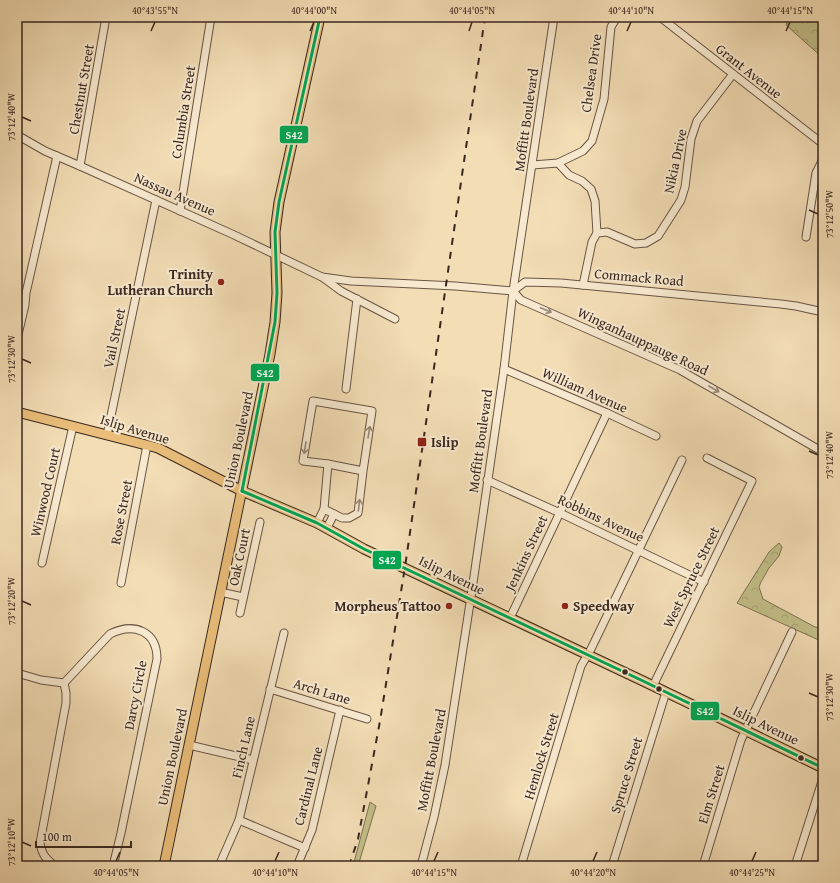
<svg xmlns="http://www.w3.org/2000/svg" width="840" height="883" viewBox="0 0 840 883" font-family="'Gentium Book Plus',serif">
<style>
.grass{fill:#c2bf88;stroke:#7e7354}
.forest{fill:url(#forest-crowns);stroke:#7e7354}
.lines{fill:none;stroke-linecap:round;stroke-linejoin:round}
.minor-casing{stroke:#685444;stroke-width:9}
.major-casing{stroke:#3a271f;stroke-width:11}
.minor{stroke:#f7e9cf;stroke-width:7}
.major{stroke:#eabe7a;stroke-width:9}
.rail{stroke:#3a271f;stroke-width:2;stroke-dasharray:7 7;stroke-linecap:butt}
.bus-1-casing{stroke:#f7e9cf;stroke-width:6}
.bus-1{stroke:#00a651;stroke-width:3}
.oneway{stroke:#988877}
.ticks{fill:none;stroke:#3a271f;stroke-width:1.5}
.poi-dot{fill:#8f2418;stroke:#f7e9cf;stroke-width:1.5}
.bus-dot{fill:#3a271f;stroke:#f7e9cf;stroke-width:1.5}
.labels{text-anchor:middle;stroke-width:4;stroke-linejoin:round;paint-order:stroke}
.street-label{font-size:14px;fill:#3a271f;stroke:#f7e9cf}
.poi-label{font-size:14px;font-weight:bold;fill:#3a271f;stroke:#f7e9cf;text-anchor:end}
.line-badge{stroke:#f7e9cf;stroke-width:1.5}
.badge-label{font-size:11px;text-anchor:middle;font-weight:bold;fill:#fff}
.neatline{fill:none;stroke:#3a271f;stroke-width:1.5}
.ticks-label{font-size:10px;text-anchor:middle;fill:#3a271f}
</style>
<defs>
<pattern id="forest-crowns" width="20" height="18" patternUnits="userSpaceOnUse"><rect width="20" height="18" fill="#c2bf88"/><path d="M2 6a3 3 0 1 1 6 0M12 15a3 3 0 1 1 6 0" fill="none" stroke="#a7a475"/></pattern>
</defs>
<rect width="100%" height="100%" fill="#f3ddb5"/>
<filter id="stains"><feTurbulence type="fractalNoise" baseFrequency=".005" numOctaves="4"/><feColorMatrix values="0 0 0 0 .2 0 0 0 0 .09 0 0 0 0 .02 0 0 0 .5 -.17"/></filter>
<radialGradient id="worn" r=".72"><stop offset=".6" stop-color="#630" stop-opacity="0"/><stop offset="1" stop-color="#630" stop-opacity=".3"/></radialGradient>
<polygon class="grass" points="370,802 376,806 358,866 353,866"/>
<g class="forest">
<polygon points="788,17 823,17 823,58 786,25"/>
<polygon points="779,543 782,547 779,556 769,568 761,582 759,587 763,599 815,627 823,628 823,642 737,603 769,552"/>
</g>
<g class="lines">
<defs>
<g id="minor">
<polyline points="660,17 823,144"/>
<polyline points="17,135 45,151 80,166 232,234 322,277 341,291 395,319"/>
<polyline points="558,163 569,175 582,181 591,189 595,201 597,233"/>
<polyline points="532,165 558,163 583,151 592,141 604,99 611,27 617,17"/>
<polyline points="80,166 106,17"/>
<polyline points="180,211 211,17"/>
<polyline points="806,237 816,173 823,159"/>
<polyline points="322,277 351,281 455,286 513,291 525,282 561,283 781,304 796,306 823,312"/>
<polyline points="583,285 592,242 597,233 607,232 635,244 646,243 658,236 681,200 685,187 691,139 697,121 733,74"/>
<polyline points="513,291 521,300 680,370 823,452"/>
<polyline points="17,339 25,305 26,293 57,156"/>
<polyline points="504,369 607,413 656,436"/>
<polyline points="346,389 357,299"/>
<polyline points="107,435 156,200"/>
<polyline points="487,480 560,513 704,582"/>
<polyline points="324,509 342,518 349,518 358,513 363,471 372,411 313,401 303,461 328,464 363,471"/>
<polyline points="317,523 324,509 328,464"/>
<polyline points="327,528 334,514"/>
<polyline points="42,563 73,426"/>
<polyline points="121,583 147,445"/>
<polyline points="220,592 243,597"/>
<polyline points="240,613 260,522"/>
<polyline points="510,618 607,413"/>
<polyline points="17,673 41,680 64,683"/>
<path d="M 64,683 L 110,634 C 134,622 157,631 157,659 L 121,833 L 113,866"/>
<polyline points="653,686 752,481 707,458"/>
<polyline points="270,689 367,719"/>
<polyline points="189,745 253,760"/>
<polyline points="239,820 305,848"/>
<path d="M 55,866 C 46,859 42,855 40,843 L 66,703 L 66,693 L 64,683"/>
<polyline points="219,866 239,820 284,633"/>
<polyline points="297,866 312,830 340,710"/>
<polyline points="421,866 434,817 445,765 472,590 504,369 513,291 554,17"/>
<polyline points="521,866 581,666 591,649 682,460"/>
<polyline points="612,866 666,692"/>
<polyline points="703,866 741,740 792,632"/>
<polyline points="795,866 823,778"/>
</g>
<g id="major">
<polyline points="17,412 158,448 242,491 317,523 364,549 643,681 823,768"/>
<polyline points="164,866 270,354 275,322 277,293 275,232 279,202 320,17"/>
</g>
</defs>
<use href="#minor" class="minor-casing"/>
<use href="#major" class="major-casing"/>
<use href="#minor" class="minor"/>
<use href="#major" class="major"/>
<polyline class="rail" points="349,866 358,839 380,721 405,567 485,17"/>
<defs>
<g id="bus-1">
<polyline points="242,491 317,523 364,549 643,681 823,768"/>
<polyline points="242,491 275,322 277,293 275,232 279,202 320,17"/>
</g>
</defs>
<use href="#bus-1" class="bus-1-casing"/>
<use href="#bus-1" class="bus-1"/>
</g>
<defs><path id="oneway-shaft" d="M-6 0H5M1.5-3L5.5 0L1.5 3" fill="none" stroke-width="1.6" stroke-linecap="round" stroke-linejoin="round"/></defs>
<g class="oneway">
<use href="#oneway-shaft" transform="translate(546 310) rotate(23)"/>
<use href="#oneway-shaft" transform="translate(714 389) rotate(30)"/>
<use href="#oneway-shaft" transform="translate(369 432) rotate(-81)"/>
<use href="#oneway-shaft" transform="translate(305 448) rotate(99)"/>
<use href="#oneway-shaft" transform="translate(359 505) rotate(-84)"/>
</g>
<path class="ticks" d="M 151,31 L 155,22M 310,31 L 314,22M 469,31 L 472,22M 627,31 L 631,22M 786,31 L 790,22M 22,117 L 31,121M 809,210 L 818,214M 22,359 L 31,363M 809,451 L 818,455M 22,601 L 31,605M 809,693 L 818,697M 22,842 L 31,846M 116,861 L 120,852M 275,861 L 279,852M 434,861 L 438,852M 593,861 L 597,852M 752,861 L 756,852"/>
<g class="poi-dot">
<circle cx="221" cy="282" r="4"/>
<rect x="417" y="437" width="10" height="10" rx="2"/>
<circle cx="449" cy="606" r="4"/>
<circle cx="565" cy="606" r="4"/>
</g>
<g class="bus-dot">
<circle cx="625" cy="672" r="3.5"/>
<circle cx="659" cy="689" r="3.5"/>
<circle cx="801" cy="758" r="3.5"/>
</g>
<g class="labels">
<g class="street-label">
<text transform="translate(749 71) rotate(38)" y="5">Grant Avenue</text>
<text transform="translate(591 73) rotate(-82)" y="5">Chelsea Drive</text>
<text transform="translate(81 89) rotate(-80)" y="5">Chestnut Street</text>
<text transform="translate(183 112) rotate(-81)" y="5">Columbia Street</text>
<text transform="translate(526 120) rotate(-82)" y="5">Moffitt Boulevard</text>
<text transform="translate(675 161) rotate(-78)" y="5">Nikia Drive</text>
<text transform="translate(175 194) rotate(24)" y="5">Nassau Avenue</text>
<text transform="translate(639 277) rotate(5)" y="5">Commack Road</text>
<text transform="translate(114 338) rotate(-78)" y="5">Vail Street</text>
<text transform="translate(643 341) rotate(25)" y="5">Winganhauppauge Road</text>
<text transform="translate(585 390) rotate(24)" y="5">William Avenue</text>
<text transform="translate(135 429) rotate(17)" y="5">Islip Avenue</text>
<text transform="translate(238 440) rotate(-78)" y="5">Union Boulevard</text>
<text transform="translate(480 441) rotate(-82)" y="5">Moffitt Boulevard</text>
<text transform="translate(45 492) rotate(-77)" y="5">Winwood Court</text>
<text transform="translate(121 512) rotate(-79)" y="5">Rose Street</text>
<text transform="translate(601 518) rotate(25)" y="5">Robbins Avenue</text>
<text transform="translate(526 553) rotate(-65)" y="5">Jenkins Street</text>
<text transform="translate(239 557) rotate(-78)" y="5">Oak Court</text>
<text transform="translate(452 575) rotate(26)" y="5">Islip Avenue</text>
<text transform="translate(691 577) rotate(-64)" y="5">West Spruce Street</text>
<text transform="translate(322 691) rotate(17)" y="5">Arch Lane</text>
<text transform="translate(135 695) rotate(-79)" y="5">Darcy Circle</text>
<text transform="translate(766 725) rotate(26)" y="5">Islip Avenue</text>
<text transform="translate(243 747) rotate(-77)" y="5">Finch Lane</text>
<text transform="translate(541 756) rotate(-73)" y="5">Hemlock Street</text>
<text transform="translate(172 757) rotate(-78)" y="5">Union Boulevard</text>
<text transform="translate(431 760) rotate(-79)" y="5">Moffitt Boulevard</text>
<text transform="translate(626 775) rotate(-73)" y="5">Spruce Street</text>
<text transform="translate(308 786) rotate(-76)" y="5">Cardinal Lane</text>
<text transform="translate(711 794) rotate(-73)" y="5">Elm Street</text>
</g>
<g class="poi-label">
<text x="213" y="279">Trinity<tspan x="213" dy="16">Lutheran Church</tspan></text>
<text x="431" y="447" text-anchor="start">Islip</text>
<text x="441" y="611">Morpheus Tattoo</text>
<text x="573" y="611" text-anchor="start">Speedway</text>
</g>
</g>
<g class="line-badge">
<rect x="279" y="125" width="30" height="19" rx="4" fill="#00a651"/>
<rect x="250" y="363" width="30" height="19" rx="4" fill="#00a651"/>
<rect x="372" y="550" width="30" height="20" rx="4" fill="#00a651"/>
<rect x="690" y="701" width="30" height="20" rx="4" fill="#00a651"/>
</g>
<g class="badge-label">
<text x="294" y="139">S42</text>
<text x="265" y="377">S42</text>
<text x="387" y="564">S42</text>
<text x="705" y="715">S42</text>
</g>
<rect width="840" height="883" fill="none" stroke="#f3ddb5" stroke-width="44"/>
<path d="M36 841v6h95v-6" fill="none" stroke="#3a271f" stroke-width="2"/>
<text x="42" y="841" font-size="12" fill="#3a271f" stroke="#f7e9cf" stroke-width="3" paint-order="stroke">100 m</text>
<rect x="22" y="22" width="796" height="839" class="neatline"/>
<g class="ticks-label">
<text x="155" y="14">40°43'55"N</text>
<text x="314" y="14">40°44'00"N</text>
<text x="472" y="14">40°44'05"N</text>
<text x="631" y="14">40°44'10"N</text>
<text x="790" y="14">40°44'15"N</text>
<text transform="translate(11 117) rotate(-90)" y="4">73°12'40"W</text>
<text transform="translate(829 214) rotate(-90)" y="4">73°12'50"W</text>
<text transform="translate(11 359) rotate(-90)" y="4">73°12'30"W</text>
<text transform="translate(829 455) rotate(-90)" y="4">73°12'40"W</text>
<text transform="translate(11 601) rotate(-90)" y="4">73°12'20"W</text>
<text transform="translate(829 697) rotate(-90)" y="4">73°12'30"W</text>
<text transform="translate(11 842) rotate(-90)" y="4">73°12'10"W</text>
<text x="116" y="876">40°44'05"N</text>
<text x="275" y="876">40°44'10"N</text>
<text x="434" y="876">40°44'15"N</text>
<text x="593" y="876">40°44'20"N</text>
<text x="752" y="876">40°44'25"N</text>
</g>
<rect width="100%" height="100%" filter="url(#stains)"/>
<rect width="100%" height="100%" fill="url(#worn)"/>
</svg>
